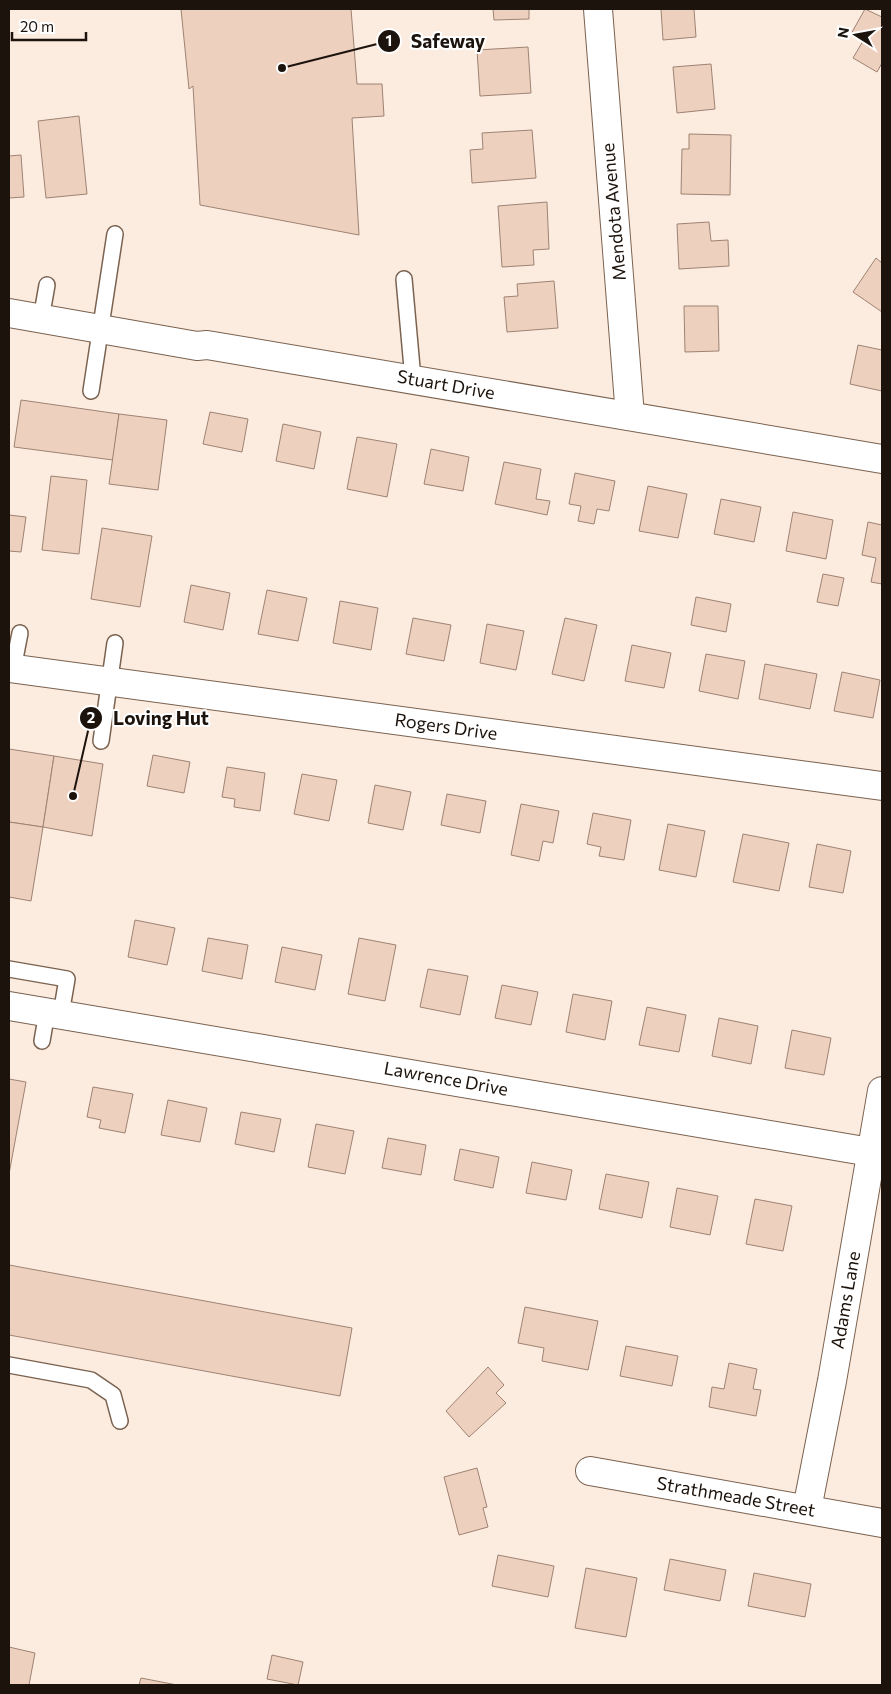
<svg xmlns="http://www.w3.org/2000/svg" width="891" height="1694" viewBox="0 0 891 1694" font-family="Commissioner,sans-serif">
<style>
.building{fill:#eed0bf;stroke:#9e8373}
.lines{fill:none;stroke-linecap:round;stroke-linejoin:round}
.service-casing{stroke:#7a6250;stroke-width:18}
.minor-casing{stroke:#7a6250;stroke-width:30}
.service{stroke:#fff;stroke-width:15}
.minor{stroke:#fff;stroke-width:28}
.labels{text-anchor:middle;stroke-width:4;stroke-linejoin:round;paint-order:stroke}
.street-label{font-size:18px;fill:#1c130c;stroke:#fff}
.leader{fill:none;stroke:#1c130c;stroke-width:2}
.callout-dot{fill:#1c130c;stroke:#fff;stroke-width:2}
.mark-label{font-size:15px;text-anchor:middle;font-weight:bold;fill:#fff}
.callout-label{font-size:19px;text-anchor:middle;font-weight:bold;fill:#1c130c;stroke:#fff;stroke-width:4;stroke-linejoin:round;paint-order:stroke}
</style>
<rect width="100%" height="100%" fill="#fcebdf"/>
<g class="building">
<polygon points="181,9 351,9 357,84 382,84 384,116 352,118 359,235 200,205 193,86 189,89"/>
<polygon points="493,9 529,9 529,19 494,20"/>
<polygon points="661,9 694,9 696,37 663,40"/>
<polygon points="865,9 882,17 882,63 877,72 853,58 863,41 851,34"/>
<polygon points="528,47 531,93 480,96 477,50"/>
<polygon points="711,64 715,109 677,113 673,67"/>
<polygon points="79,116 87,194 46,198 38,121"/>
<polygon points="532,130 536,178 472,183 470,150 483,149 482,133"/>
<polygon points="689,134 731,135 730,195 681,194 682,149 689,149"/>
<polygon points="21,155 24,197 9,198 9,156"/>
<polygon points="547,202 549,249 533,250 534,265 502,267 498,206"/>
<polygon points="709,222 711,241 728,240 729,266 679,269 677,224"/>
<polygon points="876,258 882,263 882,312 853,292"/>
<polygon points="554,281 558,328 507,332 504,297 518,296 517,284"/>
<polygon points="684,306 718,306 719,351 685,352"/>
<polygon points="858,345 882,350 882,391 850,384"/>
<polygon points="21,400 119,414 113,460 14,447"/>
<polygon points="210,412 248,419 242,452 203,444"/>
<polygon points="119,414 167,420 158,490 109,484"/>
<polygon points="283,424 321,432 314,469 276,461"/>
<polygon points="357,437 397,444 387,497 347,489"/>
<polygon points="431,449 469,457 463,491 424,484"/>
<polygon points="504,462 541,469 536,499 550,501 547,515 495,504"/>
<polygon points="575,473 615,481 609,511 597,509 594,524 578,521 581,506 569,504"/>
<polygon points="51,476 87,480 79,554 42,550"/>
<polygon points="648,486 687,494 678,538 639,531"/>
<polygon points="721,499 761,507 754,542 714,534"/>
<polygon points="793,512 833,520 826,559 786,551"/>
<polygon points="9,515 26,517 21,552 9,551"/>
<polygon points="868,522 882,525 882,584 871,582 876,558 862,555"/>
<polygon points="102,528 152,536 140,607 91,599"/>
<polygon points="823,574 844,578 838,606 817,602"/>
<polygon points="191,585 230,593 223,630 184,622"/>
<polygon points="267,590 307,598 298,641 258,634"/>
<polygon points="696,597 731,604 726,632 691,625"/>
<polygon points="340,601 378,608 371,650 333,643"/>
<polygon points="413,618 451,625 444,661 406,654"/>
<polygon points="565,618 597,625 584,681 552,674"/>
<polygon points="487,624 524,631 516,670 480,663"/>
<polygon points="632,645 671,653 664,688 625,681"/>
<polygon points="706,654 745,661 738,699 699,691"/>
<polygon points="765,664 817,674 810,709 759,699"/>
<polygon points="842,672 880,680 873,718 834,711"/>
<polygon points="9,749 54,756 43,827 9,822"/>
<polygon points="153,755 190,762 184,793 147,786"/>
<polygon points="54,756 103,764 92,836 43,827"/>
<polygon points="227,767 265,773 260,811 234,807 235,799 222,797"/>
<polygon points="302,774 337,780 329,821 294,814"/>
<polygon points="375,785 411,792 403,830 368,823"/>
<polygon points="447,794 486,801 480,833 441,825"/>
<polygon points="521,804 559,811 553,843 543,841 539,861 511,855"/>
<polygon points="593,813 631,820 624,860 599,856 601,847 587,844"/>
<polygon points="9,822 43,827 31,901 9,897"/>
<polygon points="668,824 705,831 696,877 659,870"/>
<polygon points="743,834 789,843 779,891 733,882"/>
<polygon points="817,844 851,851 843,893 809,887"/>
<polygon points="135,920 175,928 167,965 128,957"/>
<polygon points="208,938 248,945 242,979 202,971"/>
<polygon points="359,938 396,945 385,1001 348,994"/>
<polygon points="282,947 322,955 315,990 275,982"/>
<polygon points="428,969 468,976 460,1015 420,1007"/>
<polygon points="502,985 538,992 531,1025 495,1018"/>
<polygon points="573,994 612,1001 605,1040 566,1032"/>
<polygon points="647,1007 686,1015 679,1052 639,1045"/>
<polygon points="719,1018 758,1026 751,1064 712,1056"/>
<polygon points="792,1030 831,1038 824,1075 785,1068"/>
<polygon points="9,1079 26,1082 9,1174"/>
<polygon points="93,1087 133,1094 125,1133 99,1128 101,1120 87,1117"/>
<polygon points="168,1100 207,1108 200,1142 161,1135"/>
<polygon points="241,1112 281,1119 274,1152 235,1144"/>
<polygon points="316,1124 354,1131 345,1174 308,1167"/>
<polygon points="388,1138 426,1145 421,1175 382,1168"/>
<polygon points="460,1149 499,1157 493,1188 454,1180"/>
<polygon points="532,1162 572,1170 566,1200 526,1193"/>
<polygon points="606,1174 649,1182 642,1218 599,1209"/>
<polygon points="677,1188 718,1196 710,1235 670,1227"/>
<polygon points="755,1199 792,1206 783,1251 746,1244"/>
<polygon points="9,1265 352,1328 340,1396 9,1335"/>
<polygon points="525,1307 598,1321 588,1370 542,1361 544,1348 518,1343"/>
<polygon points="626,1346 678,1356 672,1386 620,1376"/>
<polygon points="729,1363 757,1369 753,1389 761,1390 756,1416 709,1407 712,1387 724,1389"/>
<polygon points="488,1367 504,1385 496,1393 506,1403 469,1437 446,1411"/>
<polygon points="477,1468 487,1507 483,1508 488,1527 459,1535 444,1477"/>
<polygon points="498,1555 554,1566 548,1597 492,1586"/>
<polygon points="670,1559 726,1570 720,1601 664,1590"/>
<polygon points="586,1568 637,1578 626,1637 575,1628"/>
<polygon points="754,1573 811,1584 805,1617 748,1606"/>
<polygon points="9,1647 35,1653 29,1685 9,1685"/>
<polygon points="272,1655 303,1662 298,1685 267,1679"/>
<polygon points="141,1678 177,1685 139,1685"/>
</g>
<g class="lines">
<defs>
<g id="service">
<polyline points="404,279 413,379"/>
<polyline points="41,319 47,285"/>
<polyline points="91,391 115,234"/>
<polyline points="13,669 20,633"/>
<polyline points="101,741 115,643"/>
<polyline points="9,969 67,979 61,1014"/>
<polyline points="42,1041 47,1012"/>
<polyline points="9,1365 91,1380 113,1395 120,1421"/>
</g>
<g id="minor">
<polyline points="598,9 630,416"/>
<polyline points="9,313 197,346 207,345 882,459"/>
<polyline points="9,668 882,786"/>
<polyline points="9,1006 882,1154"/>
<polyline points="590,1471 882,1523"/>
<polyline points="807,1509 832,1381 882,1091"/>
</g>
</defs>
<use href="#service" class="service-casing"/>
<use href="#minor" class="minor-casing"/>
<use href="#service" class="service"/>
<use href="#minor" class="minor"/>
</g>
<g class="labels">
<g class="street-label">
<text transform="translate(614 212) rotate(-95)" y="6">Mendota Avenue</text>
<text transform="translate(446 385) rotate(10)" y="6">Stuart Drive</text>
<text transform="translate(446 727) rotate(8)" y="6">Rogers Drive</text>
<text transform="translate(446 1079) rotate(10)" y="6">Lawrence Drive</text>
<text transform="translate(846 1300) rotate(-80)" y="6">Adams Lane</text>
<text transform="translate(736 1497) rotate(10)" y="6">Strathmeade Street</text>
</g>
</g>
<path class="leader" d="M282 68L389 41M73 796L91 718"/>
<g class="callout-dot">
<circle cx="282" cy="68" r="5"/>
<circle cx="73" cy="796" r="5"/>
<circle cx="389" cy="41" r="12"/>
<circle cx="91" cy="718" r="12"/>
</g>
<g class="mark-label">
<text x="389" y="46">1</text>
<text x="91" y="723">2</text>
</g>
<g class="callout-label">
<text x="448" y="48">Safeway</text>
<text x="161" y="725">Loving Hut</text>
</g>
<rect width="891" height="1694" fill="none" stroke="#1c130c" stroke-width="20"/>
<g transform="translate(856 35) rotate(281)" stroke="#ffffff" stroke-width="4" paint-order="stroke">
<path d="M0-4L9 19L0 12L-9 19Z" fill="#1c130c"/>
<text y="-8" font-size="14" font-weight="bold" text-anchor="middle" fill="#1c130c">N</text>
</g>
<path d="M12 32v8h74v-8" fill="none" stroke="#1c130c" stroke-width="2.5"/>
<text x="20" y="32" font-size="15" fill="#1c130c" stroke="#ffffff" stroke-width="4" paint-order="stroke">20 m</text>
</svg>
